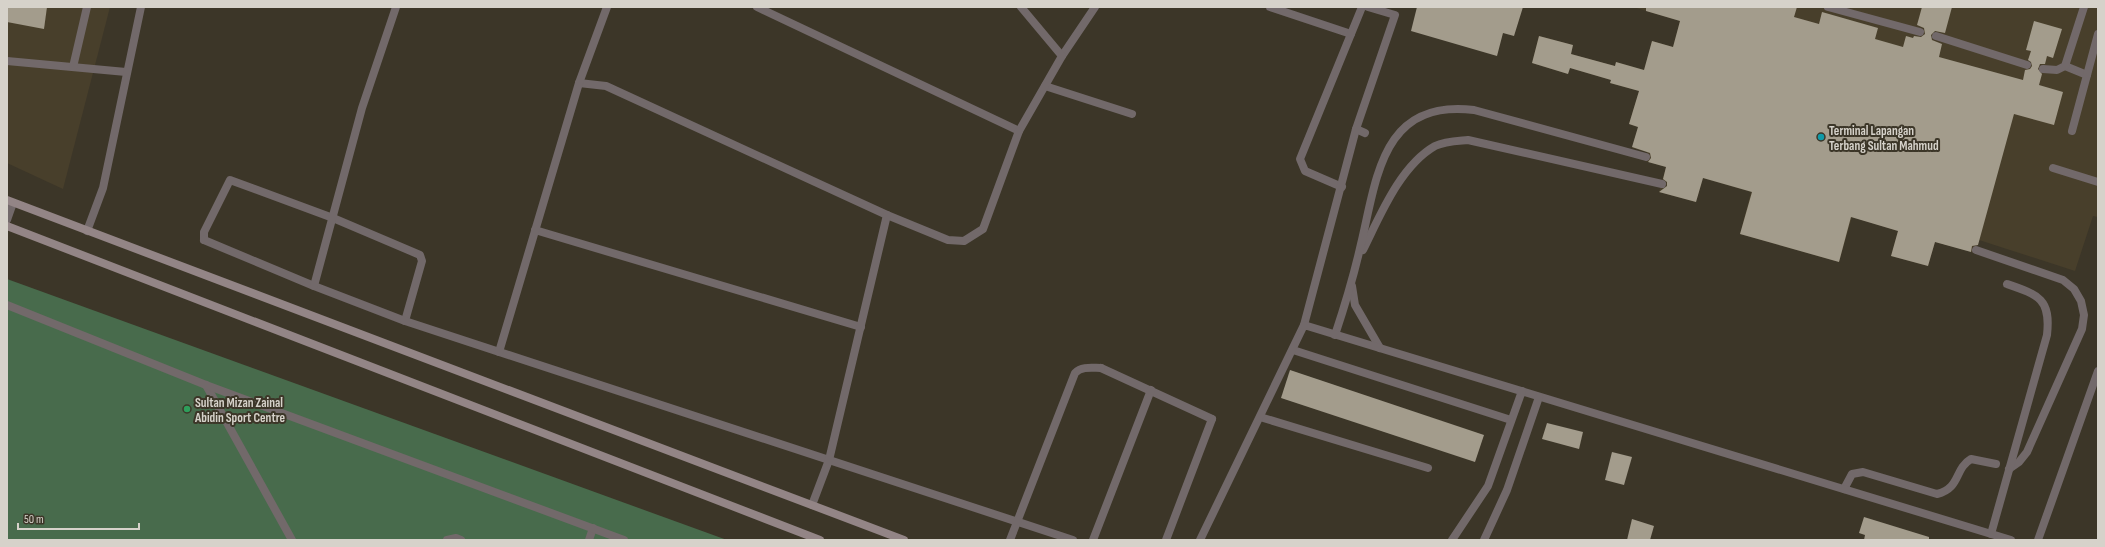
<svg xmlns="http://www.w3.org/2000/svg" width="2105" height="547" viewBox="0 0 2105 547" font-family="'Sofia Sans Condensed',sans-serif">
<style>
.built{fill:#483f2b}
.green{fill:#486b4c}
.building{fill:#a39c8c}
.lines{fill:none;stroke-linecap:round;stroke-linejoin:round}
.service{stroke:#72696a;stroke-width:8}
.minor{stroke:#72696a;stroke-width:8}
.secondary{stroke:#938586;stroke-width:8}
.culture-dot{fill:#0f9aa8;stroke:#3c3628;stroke-width:1.5}
.leisure-dot{fill:#2e9e5b;stroke:#3c3628;stroke-width:1.5}
.labels{text-anchor:middle;stroke-width:4;stroke-linejoin:round;paint-order:stroke}
.poi-label{font-size:13px;font-weight:bold;fill:#d6d2ca;stroke:#3c3628;text-anchor:start}
</style>
<rect width="100%" height="100%" fill="#3c3628"/>
<g class="built">
<polygon points="7,7 110,7 63,189 7,163"/>
<polygon points="1633,7 2098,7 2098,217 2093,216 2075,271 1979,240 1975,253 1935,242 1928,266 1891,256 1898,231 1852,217 1839,262 1740,234 1751,192 1703,178 1696,202 1659,192 1666,167 1645,161 1647,152 1632,148 1638,127 1629,124 1639,91 1610,83 1611,80 1570,68 1568,74 1532,63 1539,36 1573,45 1571,54 1615,66 1616,62 1644,70 1652,41 1673,47 1680,21"/>
</g>
<polygon class="green" points="7,279 727,540 7,540"/>
<g class="building">
<polygon points="7,7 47,7 44,29 7,22"/>
<polygon points="1417,7 1523,7 1514,36 1503,33 1497,56 1411,31"/>
<polygon points="1646,7 1797,7 1794,17 1819,24 1822,12 1878,28 1875,39 1903,47 1906,36 1913,38 1914,36 1921,37 1925,34 1924,28 1917,25 1922,7 1952,7 1945,33 1935,31 1931,35 1932,40 1942,44 1939,57 2023,80 2025,70 2030,69 2032,66 2031,62 2028,60 2031,51 2026,50 2034,21 2062,29 2053,58 2047,56 2045,64 2040,64 2038,69 2042,74 2039,85 2063,92 2054,125 2014,114 1978,245 1972,246 1971,252 1935,242 1928,266 1891,256 1898,231 1851,217 1839,262 1740,234 1752,192 1703,178 1696,202 1659,192 1667,186 1667,182 1663,179 1666,167 1648,162 1651,158 1650,153 1632,147 1638,127 1629,124 1639,91 1610,83 1611,80 1570,68 1568,74 1532,63 1539,36 1573,45 1571,54 1615,66 1616,62 1644,70 1652,41 1673,47 1680,21 1646,11"/>
<polygon points="1290,370 1484,435 1475,462 1281,398"/>
<polygon points="1547,423 1583,432 1579,449 1542,439"/>
<polygon points="1612,452 1632,457 1624,485 1605,480"/>
<polygon points="1864,517 1929,537 1929,540 1864,540 1865,535 1859,533"/>
<polygon points="1632,519 1654,526 1650,540 1627,540"/>
</g>
<g class="lines">
<g class="service">
<polyline points="1270,7 1351,34"/>
<polyline points="1828,7 1920,32"/>
<polyline points="1936,36 2027,65"/>
<polyline points="1062,56 1095,7"/>
<polyline points="7,61 126,72"/>
<polyline points="2065,66 2087,75"/>
<polyline points="73,67 87,7"/>
<polyline points="2043,69 2057,70 2065,66 2084,7"/>
<polyline points="1045,86 1132,114"/>
<polyline points="1356,129 1365,133"/>
<polyline points="2072,131 2098,34"/>
<polyline points="2053,168 2098,182"/>
<polyline points="1342,187 1305,171 1300,159 1362,7"/>
<polyline points="204,240 204,232 230,180 333,218 420,255 422,261 405,321"/>
<path d="M 1363,250 C 1380,216 1400,166 1435,146 C 1445,141 1457,141 1468,140 L 1662,184"/>
<polyline points="1976,250 2063,280 2074,289 2081,301 2084,315 2082,329 2027,452 2019,462 2009,469"/>
<polyline points="1352,286 1355,305 1380,348"/>
<polyline points="1304,325 1356,129 1395,15 1368,7"/>
<path d="M 1335,335 C 1345,305 1354,275 1361,244 C 1377,177 1382,99 1474,110 L 1646,157"/>
<polyline points="1101,368 1212,419"/>
<polyline points="206,385 292,540"/>
<polyline points="1260,417 1428,468"/>
<path d="M 1844,489 L 1852,474 L 1863,472 L 1937,494 C 1961,488 1954,469 1971,459 L 1996,464"/>
<path d="M 1991,534 L 2047,335 C 2051,299 2039,295 2007,284"/>
<polyline points="447,540 456,538 461,540"/>
<polyline points="589,540 593,528"/>
<polyline points="1093,540 1151,390"/>
</g>
<g class="minor">
<polyline points="757,7 1019,131"/>
<polyline points="579,83 606,86 887,215 948,240 964,241 983,229 1019,131 1062,56 1021,7"/>
<polyline points="7,220 13,203"/>
<polyline points="535,230 861,327"/>
<polyline points="87,231 103,188 141,7"/>
<polyline points="204,240 314,286 405,321 1073,540"/>
<polyline points="314,286 362,108 396,7"/>
<polyline points="7,305 206,385 624,540"/>
<polyline points="1293,350 1511,420"/>
<polyline points="499,352 579,83 607,7"/>
<polyline points="812,505 829,460 887,215"/>
<path d="M 1010,540 L 1075,373 C 1082,366 1092,368 1101,368"/>
<polyline points="1166,540 1212,419"/>
<polyline points="1200,540 1304,325 2011,540"/>
<polyline points="1452,540 1488,486 1522,391"/>
<polyline points="1484,540 1507,490 1539,397"/>
<polyline points="2038,540 2098,371"/>
</g>
<g class="secondary">
<polyline points="7,200 904,540"/>
<polyline points="7,226 820,540"/>
</g>
</g>
<circle class="culture-dot" cx="1821" cy="137" r="4"/>
<circle class="leisure-dot" cx="187" cy="409" r="4"/>
<g class="labels">
<g class="poi-label">
<text x="1829" y="135">Terminal Lapangan<tspan x="1829" dy="15">Terbang Sultan Mahmud</tspan></text>
<text x="195" y="407">Sultan Mizan Zainal<tspan x="195" dy="15">Abidin Sport Centre</tspan></text>
</g>
</g>
<rect width="2105" height="547" fill="none" stroke="#d6d2ca" stroke-width="16"/>
<path d="M18 523v6h121v-6" fill="none" stroke="#d6d2ca" stroke-width="2"/>
<text x="24" y="523" font-size="12" fill="#d6d2ca" stroke="#3c3628" stroke-width="3" paint-order="stroke">50 m</text>
</svg>
